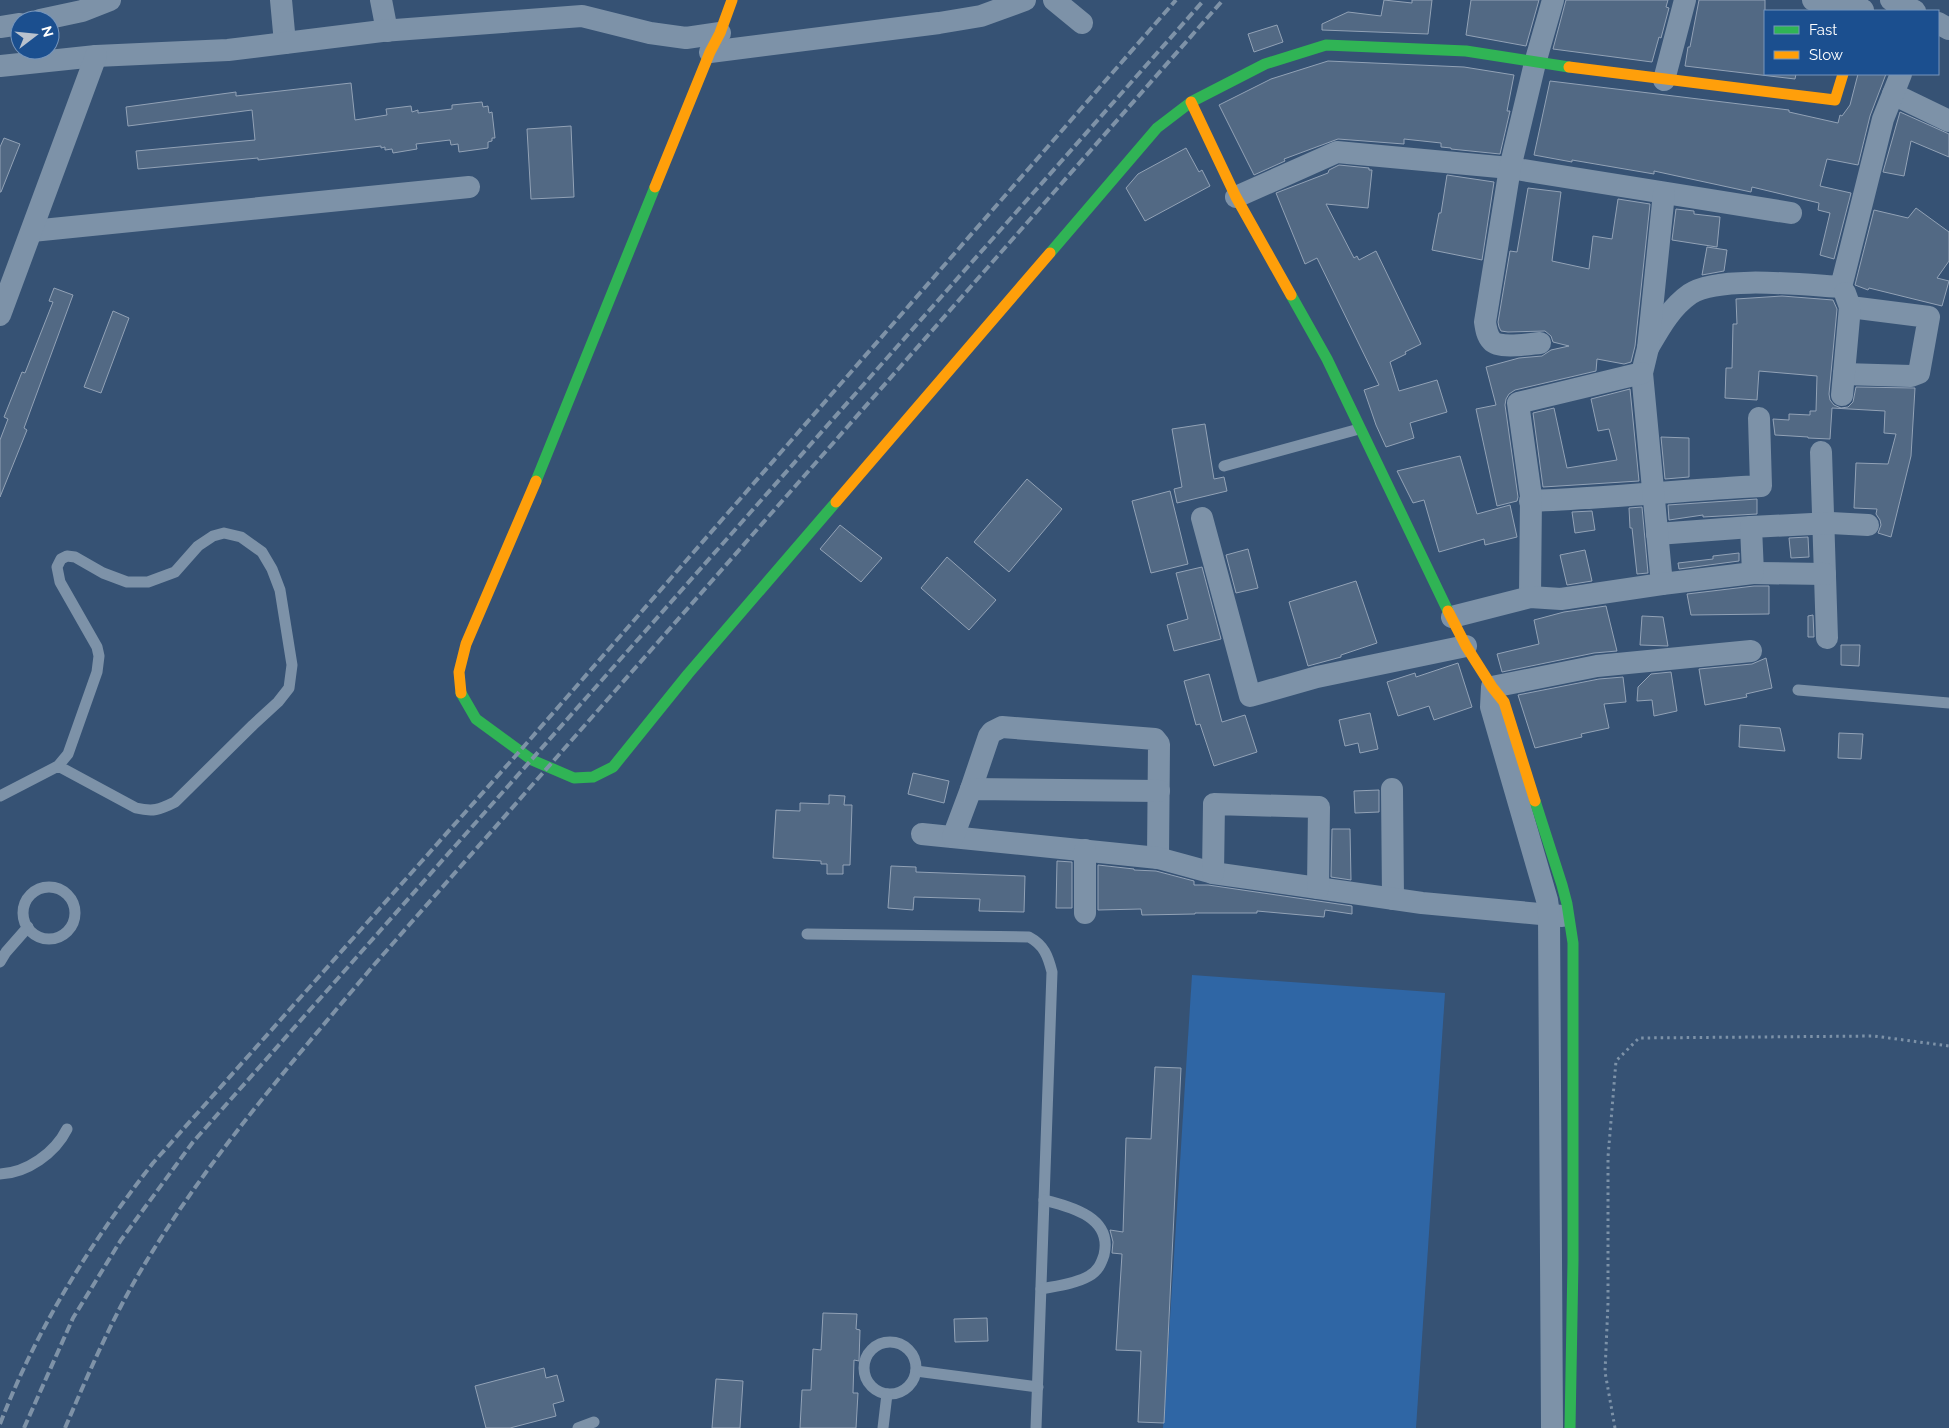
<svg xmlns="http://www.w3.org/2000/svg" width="1949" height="1428" viewBox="0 0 1949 1428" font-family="Raleway,sans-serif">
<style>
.green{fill:#2f66a5}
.building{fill:#526984;stroke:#92a2b6}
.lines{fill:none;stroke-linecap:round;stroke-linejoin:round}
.path{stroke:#7d92a8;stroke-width:3;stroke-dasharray:2.5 4;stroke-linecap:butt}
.lane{stroke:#7d92a8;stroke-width:11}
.street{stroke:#7d92a8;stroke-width:22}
.fast{stroke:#30b455;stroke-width:11}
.slow{stroke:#ff9f0a;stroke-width:11}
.rail{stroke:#7e92a7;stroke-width:4;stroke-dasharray:9 4;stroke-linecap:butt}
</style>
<rect width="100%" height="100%" fill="#365274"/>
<polygon class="green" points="1192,975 1445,993 1416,1428 1163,1428"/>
<g class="building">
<polygon points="1384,0 1412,3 1412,0 1432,0 1428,34 1322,30 1322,24 1348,12 1381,16"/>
<polygon points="1471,0 1539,0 1526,46 1466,35"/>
<polygon points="1566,0 1668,0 1666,7 1669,8 1661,38 1659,37 1652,62 1553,49"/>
<polygon points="1699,0 1765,0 1765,74 1796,74 1795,79 1685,66 1688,47 1690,47"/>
<polygon points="1277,25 1283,42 1254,52 1248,34"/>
<polygon points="1328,61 1464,67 1514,75 1507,111 1510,111 1500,154 1451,149 1451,148 1441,147 1441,143 1404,139 1404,144 1338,139 1284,159 1285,161 1254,175 1219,105 1271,79"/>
<polygon points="1858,74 1886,74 1870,116 1858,165 1827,159 1820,186 1851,193 1834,259 1820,255 1830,213 1818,210 1819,203 1752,187 1751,192 1654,171 1654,174 1572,160 1572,162 1534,155 1550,81 1789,110 1789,112 1838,123 1840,115 1842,116 1850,105"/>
<polygon points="351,83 355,120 387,115 386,109 411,106 412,112 418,110 418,113 452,109 452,105 482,102 483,107 488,106 489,113 492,112 495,138 492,138 492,141 488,142 488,148 459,152 458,144 451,145 450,140 416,144 417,149 393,153 392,149 385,150 385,147 381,148 381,146 258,160 258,158 138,169 136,151 255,140 252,110 128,126 126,107 236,92 236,96"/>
<polygon points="1900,112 1949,134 1949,157 1911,141 1904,176 1883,172"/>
<polygon points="571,126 574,197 531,199 527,129"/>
<polygon points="4,138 20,144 1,192 0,192 0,147"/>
<polygon points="1186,148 1199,172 1202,170 1210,186 1145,221 1126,188 1138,174"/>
<polygon points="1339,165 1369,168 1369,170 1372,170 1368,208 1326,204 1354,258 1357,256 1359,260 1376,251 1421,344 1405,352 1406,354 1390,362 1399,391 1437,380 1447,412 1410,423 1414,438 1386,447 1376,425 1364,390 1379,385 1317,258 1305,264 1276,193 1328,173 1329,170"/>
<polygon points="1447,175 1494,182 1482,260 1432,250 1439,213 1441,213"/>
<polygon points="1528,188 1561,192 1552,261 1589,269 1593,236 1612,239 1618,199 1650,204 1635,346 1631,362 1624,364 1597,359 1596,371 1515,390 1509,394 1506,399 1505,405 1518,497 1517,501 1497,506 1476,409 1496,405 1486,367 1519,358 1542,356 1551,350 1569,346 1553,342 1551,336 1545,331 1508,332 1501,331 1499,327 1498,322 1510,251 1517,252"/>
<polygon points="1916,208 1949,232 1949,261 1937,278 1949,281 1942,306 1869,288 1868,290 1855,285 1874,210 1908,218"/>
<polygon points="1676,209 1694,211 1694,214 1720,217 1717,247 1672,240"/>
<polygon points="1707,247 1727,250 1724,271 1702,275"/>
<polygon points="54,288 73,295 24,428 27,430 0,497 0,440 8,419 4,417 22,372 25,373 53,302 49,301"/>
<polygon points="1782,296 1833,300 1837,309 1829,394 1830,400 1834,405 1841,408 1848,407 1853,402 1856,387 1915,388 1911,456 1891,537 1878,533 1881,525 1880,520 1876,514 1877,509 1854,508 1856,463 1888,464 1896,434 1884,433 1885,411 1832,408 1830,439 1808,438 1808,437 1775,435 1773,419 1789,420 1789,414 1810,415 1810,411 1816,411 1817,376 1759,371 1757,400 1725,398 1726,368 1732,368 1733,324 1737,324 1736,299"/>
<polygon points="113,311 129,318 101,393 84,387"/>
<polygon points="1630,389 1639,481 1543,487 1533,413 1554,408 1567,468 1617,460 1609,429 1598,431 1591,399"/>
<polygon points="1205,424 1214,479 1224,477 1227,491 1177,503 1174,489 1182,487 1172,429"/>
<polygon points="1661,437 1689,438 1689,477 1665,479"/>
<polygon points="1460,456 1477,514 1510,505 1517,537 1485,545 1484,539 1439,552 1424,500 1413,503 1397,471"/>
<polygon points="1027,479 1062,509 1009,572 974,542"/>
<polygon points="1170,491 1188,564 1151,573 1132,501"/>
<polygon points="1757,499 1757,514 1703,517 1703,515 1669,520 1668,505"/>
<polygon points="1642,507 1648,573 1637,574 1632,528 1630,528 1629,508"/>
<polygon points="1592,511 1595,530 1575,533 1572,512"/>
<polygon points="840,525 882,558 861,582 820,549"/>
<polygon points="1808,537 1809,557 1791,558 1789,538"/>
<polygon points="1248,549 1258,588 1236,593 1226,555"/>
<polygon points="1585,550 1592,581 1567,585 1560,555"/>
<polygon points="1739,553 1739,561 1679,569 1678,563 1713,559 1713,556"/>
<polygon points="947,557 996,600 969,630 921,588"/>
<polygon points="1202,567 1221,639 1174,651 1167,625 1188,619 1176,573"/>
<polygon points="1356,581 1377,643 1341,655 1341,657 1308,666 1289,602"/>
<polygon points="1754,586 1769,586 1769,614 1691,615 1687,594"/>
<polygon points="1606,606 1617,651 1594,653 1502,672 1497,654 1539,644 1534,620 1564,612"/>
<polygon points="1813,615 1814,637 1808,637 1808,616"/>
<polygon points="1642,616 1663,617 1668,646 1640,645"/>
<polygon points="1841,645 1860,645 1859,666 1841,665"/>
<polygon points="1766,658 1772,688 1746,694 1747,697 1705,705 1699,669 1752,664"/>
<polygon points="1458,663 1472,707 1434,720 1429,706 1398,716 1387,682 1415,673 1416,677"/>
<polygon points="1671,672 1677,711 1654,716 1652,700 1637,701 1638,687 1651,674"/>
<polygon points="1209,674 1222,722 1245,715 1257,752 1214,766 1200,724 1196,725 1184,681"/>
<polygon points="1623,677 1626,702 1604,704 1609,728 1581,734 1582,737 1535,748 1518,695 1599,679"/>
<polygon points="1370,713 1378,749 1360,753 1358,743 1345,746 1339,720"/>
<polygon points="1740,725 1780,728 1785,751 1739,747"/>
<polygon points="1839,733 1863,734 1861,759 1838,758"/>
<polygon points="913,773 949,781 944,803 908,794"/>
<polygon points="1379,790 1379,812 1355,813 1354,791"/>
<polygon points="829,795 845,796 844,805 852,805 850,865 843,865 843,874 827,874 827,864 821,864 821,861 773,858 776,810 800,811 800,803 829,804"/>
<polygon points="1332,829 1350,829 1351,880 1331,877"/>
<polygon points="1057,861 1072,862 1072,908 1056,908"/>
<polygon points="1098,865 1134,869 1134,870 1156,871 1194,881 1194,885 1208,885 1352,906 1352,914 1325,910 1324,917 1257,911 1257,913 1195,913 1195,914 1142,915 1141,909 1098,910"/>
<polygon points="891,866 916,867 916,872 1025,876 1024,912 979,911 980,899 914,897 913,910 888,908"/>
<polygon points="1155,1067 1181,1068 1164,1423 1138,1422 1141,1351 1116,1350 1122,1254 1112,1253 1113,1242 1110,1230 1123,1232 1126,1138 1151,1139"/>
<polygon points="823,1313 857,1314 856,1329 860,1330 859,1361 854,1360 853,1393 858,1393 856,1428 800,1428 802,1390 811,1390 813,1349 821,1350"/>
<polygon points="987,1318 988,1341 955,1342 954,1319"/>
<polygon points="544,1368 546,1378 557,1375 564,1401 553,1404 556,1416 510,1428 486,1428 475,1386"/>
<polygon points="716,1379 743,1381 740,1428 712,1428"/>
</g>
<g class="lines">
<polyline class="path" points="1615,1428 1605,1372 1608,1303 1608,1157 1616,1061 1639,1038 1874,1036 1949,1046"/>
<g class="lane">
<polyline points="1224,466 1359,429"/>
<polyline points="1798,690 1949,703"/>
<path d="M 0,796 L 58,766 L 68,754 L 97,672 L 99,656 L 97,647 L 60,582 L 57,567 L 61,559 L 67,556 L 75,557 L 103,573 L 127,582 L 148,582 L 175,572 L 198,546 L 213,536 L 224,533 L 241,537 L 262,552 L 272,569 L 280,590 L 292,665 L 289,688 L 278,702 L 253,725 L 175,802 C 159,810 153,812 136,808 L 58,766"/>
<circle cx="49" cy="913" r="26"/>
<path d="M 807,934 L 1029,937 C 1044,945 1048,956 1052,972 L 1036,1428"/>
<polyline points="0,962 6,952 28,927"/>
<path d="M 0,1174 C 27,1173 55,1153 67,1129"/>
<path d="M 1041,1289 C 1056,1286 1075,1284 1089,1276 C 1098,1271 1101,1264 1104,1255 C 1113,1217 1071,1207 1044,1200"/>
<circle cx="890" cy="1368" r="26"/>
<polyline points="916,1371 1038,1387"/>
<polyline points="578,1428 594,1422"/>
<polyline points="883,1428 887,1394"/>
</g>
<g class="street">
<polyline points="281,0 285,43"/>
<polyline points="381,0 387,31"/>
<polyline points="1054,0 1082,23"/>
<polyline points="1813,0 1863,10"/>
<polyline points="1891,0 1915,11"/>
<polyline points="40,20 82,11 110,0"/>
<polyline points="1938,23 1949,29"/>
<polyline points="0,27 20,24"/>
<polyline points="710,52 939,23 981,16 1025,0"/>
<polyline points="0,66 96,56 228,50 382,31 582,16 650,33 686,38 720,33"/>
<polyline points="1664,80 1685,0"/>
<polyline points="1893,94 1949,121"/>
<polyline points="1236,197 1337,152 1510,168 1791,213"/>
<polyline points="32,231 469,187"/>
<polyline points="0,315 96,56"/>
<path d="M 1540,343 C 1529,344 1499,349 1492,341 C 1487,336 1486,329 1485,322 L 1510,168 L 1535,63 L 1553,0"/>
<path d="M 1648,348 C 1659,329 1670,308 1690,294 C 1718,275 1806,285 1841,287 L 1883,119 L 1901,74"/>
<polyline points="1844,374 1911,376 1919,373 1929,317 1850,307"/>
<polyline points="1842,395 1850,307 1845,293"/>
<polyline points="1821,452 1827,638"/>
<path d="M 1530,501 C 1607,498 1684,490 1761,486 L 1759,418"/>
<polyline points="1202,518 1250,696 1317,677 1466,646"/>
<polyline points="1657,534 1751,527"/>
<polyline points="1753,573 1825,574"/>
<polyline points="1662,584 1642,373 1648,348 1664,193"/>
<polyline points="1530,597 1531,496 1518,403 1642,373"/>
<polyline points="1452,617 1530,597 1561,599 1662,584 1753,573 1751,527 1831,523 1868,525"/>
<polyline points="971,789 989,736 992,732 1002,727 1155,739 1159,744 1158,858"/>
<polyline points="1392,789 1393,899"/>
<polyline points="922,834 1158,858 1213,873 1422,903 1562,916"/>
<polyline points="953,837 971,789 1159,791"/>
<polyline points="1085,850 1085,913"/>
<polyline points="1213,873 1214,804 1319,807 1318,888"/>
<polyline points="1552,1428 1549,914 1547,900 1491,707 1492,687 1597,666 1751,651"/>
</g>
<g class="fast">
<polyline points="1050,253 1157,128 1191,102 1265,64 1326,45 1466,51 1569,67"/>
<polyline points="1291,295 1327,359 1448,611"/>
<polyline points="536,481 655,187"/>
<polyline points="461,693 476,719 532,760 574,778 593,777 613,767 688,674 836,502"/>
<polyline points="1535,801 1562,885 1567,904 1573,943 1573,1261 1570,1428"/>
</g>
<g class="slow">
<polyline points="1569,67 1835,100 1843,74"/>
<polyline points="1191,102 1236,197 1291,295"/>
<polyline points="655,187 710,52 720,33 732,0"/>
<polyline points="836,502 1050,253"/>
<polyline points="1448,611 1466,646 1492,687 1504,702 1535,801"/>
<polyline points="461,693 459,672 466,644 536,481"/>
</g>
<g class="rail">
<path d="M 0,1424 C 38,1326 89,1245 153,1163 L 519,752 L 1176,0"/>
<polyline points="24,1428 73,1318 121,1240 193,1142 1204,0"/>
<path d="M 65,1428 C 87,1377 109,1325 137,1277 C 203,1164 289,1066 373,966 L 1223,0"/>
</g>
</g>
<rect x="1764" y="10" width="175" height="65" fill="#1b4f8f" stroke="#7695bc"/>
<rect x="1774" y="26" width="25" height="8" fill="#30b455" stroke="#7695bc"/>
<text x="1809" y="35" font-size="15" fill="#ffffff">Fast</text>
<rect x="1774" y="51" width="25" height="8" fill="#ff9f0a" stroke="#7695bc"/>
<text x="1809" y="60" font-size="15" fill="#ffffff">Slow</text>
<g transform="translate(35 35) rotate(74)"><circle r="24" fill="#1b4f8f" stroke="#7695bc"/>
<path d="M0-4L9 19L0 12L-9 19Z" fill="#b9c2ce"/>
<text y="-8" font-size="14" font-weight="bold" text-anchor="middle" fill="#ffffff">N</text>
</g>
</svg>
